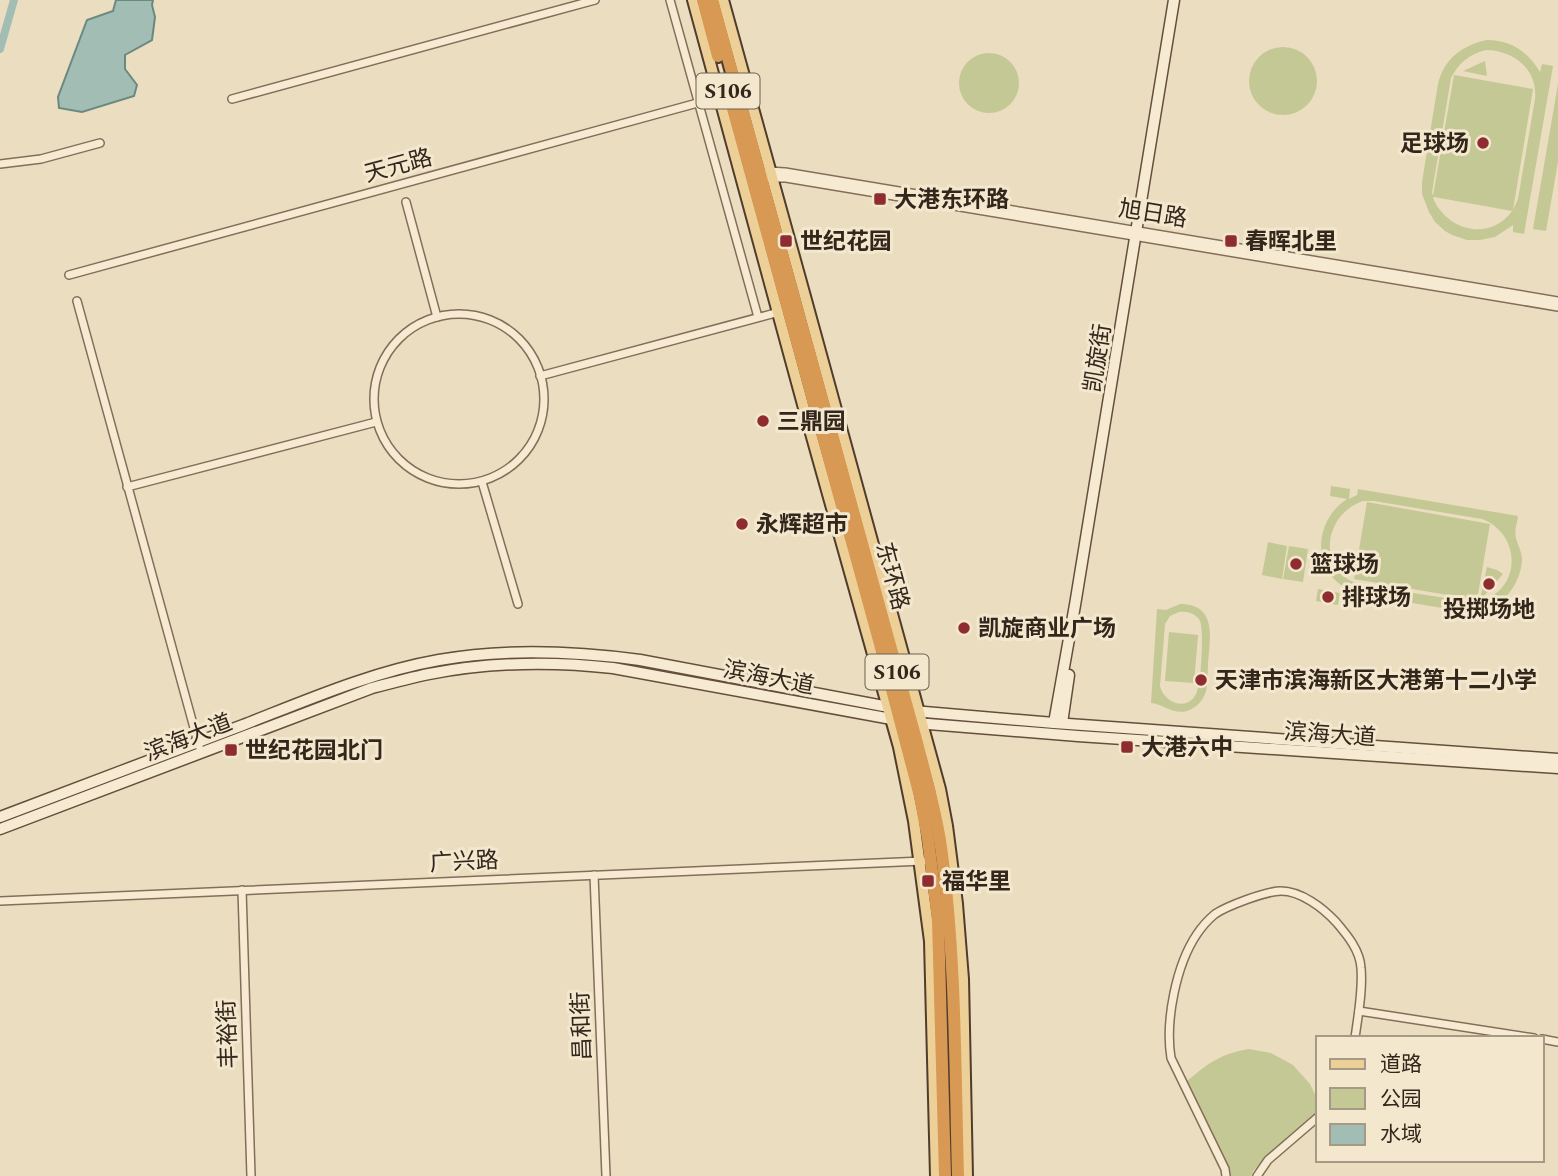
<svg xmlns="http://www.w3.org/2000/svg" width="1558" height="1176" viewBox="0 0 1558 1176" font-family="Spectral,'Noto Sans SC',serif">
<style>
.green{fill:#c4c894;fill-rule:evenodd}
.water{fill:#a2bdb4;stroke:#6a8a81;stroke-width:2}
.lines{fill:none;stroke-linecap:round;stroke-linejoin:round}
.canal{stroke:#a2bdb4;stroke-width:8}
.street-casing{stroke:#836e59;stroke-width:10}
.secondary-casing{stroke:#644f3c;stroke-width:13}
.primary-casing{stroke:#503c2d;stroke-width:14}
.highway-casing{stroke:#503c2d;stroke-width:16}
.street{stroke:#f7ead2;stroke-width:7}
.secondary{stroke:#f7ead2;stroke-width:10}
.primary{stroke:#edd098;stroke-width:10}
.highway{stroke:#d79953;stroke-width:12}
.poi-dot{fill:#8e2c30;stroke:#f3e7ce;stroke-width:2.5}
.labels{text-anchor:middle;stroke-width:6;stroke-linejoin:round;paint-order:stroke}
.shield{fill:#f3e7ce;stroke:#6d6151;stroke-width:2}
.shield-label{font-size:21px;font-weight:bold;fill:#33271c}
.poi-label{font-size:23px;font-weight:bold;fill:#33271c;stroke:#f3e7ce;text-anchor:start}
.street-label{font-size:23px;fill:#33271c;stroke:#f3e7ce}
</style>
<rect width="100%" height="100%" fill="#ebddbf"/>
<g class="green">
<path d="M 1487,40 C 1511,40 1528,52 1540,72 L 1542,64 L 1553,66 L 1524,234 L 1513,232 L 1513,225 L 1495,237 L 1480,240 L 1467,240 L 1452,235 L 1445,231 L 1435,222 L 1429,212 L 1422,194 L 1422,182 L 1438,84 C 1444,59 1462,45 1487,40 ZM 1486,50 C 1513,50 1538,69 1535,99 L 1518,199 L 1513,210 L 1533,89 L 1454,75 L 1433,196 L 1432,192 L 1451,78 C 1459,63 1469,54 1486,50 ZM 1433,198 L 1434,197 L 1512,211 C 1490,242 1447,231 1433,198 Z"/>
<circle cx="1283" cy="81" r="34"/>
<circle cx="989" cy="83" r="30"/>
<polygon points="1485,61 1487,76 1463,71"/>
<polygon points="1558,84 1558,162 1546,231 1533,229"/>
<path d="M 1331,486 L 1350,489 L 1349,499 L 1357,495 L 1358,489 L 1518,516 C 1517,523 1514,532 1516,538 C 1518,546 1522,552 1522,560 C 1521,582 1505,605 1483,610 C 1476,612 1468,611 1460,611 L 1365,595 C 1354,592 1343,588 1335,580 C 1311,556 1320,516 1347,499 L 1330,496 ZM 1363,501 L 1374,501 L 1482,519 C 1526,536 1520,599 1471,602 L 1362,585 C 1316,573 1322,515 1363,501 Z"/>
<polygon points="1367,502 1490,524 1477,600 1354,579"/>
<polygon points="1268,542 1287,546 1282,579 1262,575"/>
<polygon points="1289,546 1308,549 1303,582 1283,579"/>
<polygon points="1487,567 1497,570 1503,574 1483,597 1481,595"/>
<polygon points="1318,589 1340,593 1338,605 1316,601"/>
<path d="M 1180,604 C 1218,604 1210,639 1208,666 C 1207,676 1209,689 1203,698 C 1200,704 1193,709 1187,711 C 1172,715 1164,704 1151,703 L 1157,609 L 1166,610 ZM 1179,612 C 1187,611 1194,613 1199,619 C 1205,626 1201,685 1196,694 C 1187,712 1164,703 1160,686 L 1165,624 L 1170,616 Z"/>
<polygon points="1169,632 1198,635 1194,683 1165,681"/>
<path d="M 1249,1049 L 1271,1053 L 1293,1065 L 1310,1084 L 1318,1101 L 1318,1112 L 1287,1137 L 1253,1171 L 1251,1176 L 1231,1176 L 1230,1170 L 1187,1081 C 1209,1063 1220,1054 1249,1049 Z"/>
</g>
<polygon class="water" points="116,0 153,0 152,5 155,17 152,40 125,55 125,69 137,85 134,96 82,112 59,108 58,97 87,20 113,11"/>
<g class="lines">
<polyline class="canal" points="0,49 14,0"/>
<defs>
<g id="street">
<polyline points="670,0 758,317"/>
<polyline points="232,99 595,0"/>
<polyline points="0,164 41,159 100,143"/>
<polyline points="768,171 785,172 1558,301"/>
<polyline points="768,178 786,178 1558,307"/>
<polyline points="406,202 437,317"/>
<polyline points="69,275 723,96"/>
<polyline points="77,301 199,746"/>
<circle cx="459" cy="399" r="85"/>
<polyline points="540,376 779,312"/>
<polyline points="482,482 518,604"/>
<polyline points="127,487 376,422"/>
<polyline points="594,875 606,1176"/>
<polyline points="242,890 251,1176"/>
<polyline points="0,901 923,861"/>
<polyline points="1359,1011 1534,1038"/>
<polyline points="1542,1039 1558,1042"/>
<path d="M 1226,1176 L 1225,1169 L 1171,1058 C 1165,1021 1176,965 1197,934 C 1201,928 1209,919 1215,914 C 1227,906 1266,891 1281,891 C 1301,891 1323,908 1336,922 C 1347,935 1360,950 1361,968 C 1363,991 1358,1015 1355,1038"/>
<polyline points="1257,1176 1268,1160 1318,1117"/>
</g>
<g id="secondary">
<polyline points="913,711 1054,723 1558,759"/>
<polyline points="916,723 1078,736 1558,768"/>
<polyline points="1054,723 1075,605 1174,0"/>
<polyline points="1062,723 1069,675"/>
<path d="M 0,817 C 81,786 162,756 243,725 C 307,700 371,672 439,660 C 506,648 573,651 640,660 L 894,708"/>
<path d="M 0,829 L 372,688 C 391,683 410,678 429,674 C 490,662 551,661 613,668 L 897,720"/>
</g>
<g id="primary">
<polyline points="693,0 805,412 899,747 914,821 930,941 936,1176"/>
<path d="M 723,0 C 795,263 870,526 940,789 L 947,826 L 957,904 L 963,979 L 967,1176"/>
</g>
<g id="highway">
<polyline points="703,0 718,56"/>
<path d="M 712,0 L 917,743 C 926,778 936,812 941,847 C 956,956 955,1067 958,1176"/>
<polyline points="729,94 880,644 920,796 928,839 938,920 945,1176"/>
</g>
</defs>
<use href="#street" class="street-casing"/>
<use href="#secondary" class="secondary-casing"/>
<use href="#primary" class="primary-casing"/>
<use href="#highway" class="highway-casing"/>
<use href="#street" class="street"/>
<use href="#secondary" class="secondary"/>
<use href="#primary" class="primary"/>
<use href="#highway" class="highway"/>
</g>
<g class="poi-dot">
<circle cx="1483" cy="143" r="7"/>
<rect x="873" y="192" width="14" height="14" rx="3.5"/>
<rect x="779" y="234" width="14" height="14" rx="3.5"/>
<rect x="1224" y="234" width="14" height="14" rx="3.5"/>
<circle cx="763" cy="421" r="7"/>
<circle cx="742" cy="524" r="7"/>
<circle cx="1296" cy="564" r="7"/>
<circle cx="1489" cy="584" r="7"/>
<circle cx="1328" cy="597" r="7"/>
<circle cx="964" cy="628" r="7"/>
<circle cx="1201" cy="680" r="7"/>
<rect x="1120" y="740" width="14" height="14" rx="3.5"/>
<rect x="224" y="743" width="14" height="14" rx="3.5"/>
<rect x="921" y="874" width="14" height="14" rx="3.5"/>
</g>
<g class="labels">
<g class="shield">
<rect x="696.5" y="73.5" width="63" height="35" rx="5"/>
<rect x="865.5" y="654.5" width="63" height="35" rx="5"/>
</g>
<g class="shield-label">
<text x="728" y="98">S106</text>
<text x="897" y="679">S106</text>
</g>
<g class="poi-label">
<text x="1469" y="151" text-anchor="end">足球场</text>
<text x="894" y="207">大港东环路</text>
<text x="800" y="249">世纪花园</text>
<text x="1245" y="249">春晖北里</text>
<text x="777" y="429">三鼎园</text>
<text x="756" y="532">永辉超市</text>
<text x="1310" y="572">篮球场</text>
<text x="1342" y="605">排球场</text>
<text x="1489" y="617" text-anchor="middle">投掷场地</text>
<text x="978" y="636">凯旋商业广场</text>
<text x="1215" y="688">天津市滨海新区大港第十二小学</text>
<text x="1141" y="755">大港六中</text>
<text x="245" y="758">世纪花园北门</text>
<text x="942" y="889">福华里</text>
</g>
<g class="street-label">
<text transform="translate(398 165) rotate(-15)" y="8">天元路</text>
<text transform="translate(1153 213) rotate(9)" y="8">旭日路</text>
<text transform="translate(1097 358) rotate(-81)" y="8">凯旋街</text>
<text transform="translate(893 576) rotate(75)" y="8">东环路</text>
<text transform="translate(769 677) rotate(11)" y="8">滨海大道</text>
<text transform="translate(1330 734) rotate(4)" y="8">滨海大道</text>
<text transform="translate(188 737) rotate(-21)" y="8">滨海大道</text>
<text transform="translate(464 861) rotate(-3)" y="8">广兴路</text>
<text transform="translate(581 1026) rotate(-92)" y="8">昌和街</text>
<text transform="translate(227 1034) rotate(-92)" y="8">丰裕街</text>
</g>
</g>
<rect x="1316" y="1036" width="228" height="126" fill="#f3e7ce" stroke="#a69a87" stroke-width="2"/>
<rect x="1330" y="1059" width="35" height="10" fill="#edd098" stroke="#a69a87" stroke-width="2"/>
<text x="1380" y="1071" font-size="21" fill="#33271c">道路</text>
<rect x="1330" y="1088" width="35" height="21" fill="#c4c894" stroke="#a69a87" stroke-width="2"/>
<text x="1380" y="1106" font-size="21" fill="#33271c">公园</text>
<rect x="1330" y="1124" width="35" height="21" fill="#a2bdb4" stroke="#a69a87" stroke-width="2"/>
<text x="1380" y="1141" font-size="21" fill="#33271c">水域</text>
</svg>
